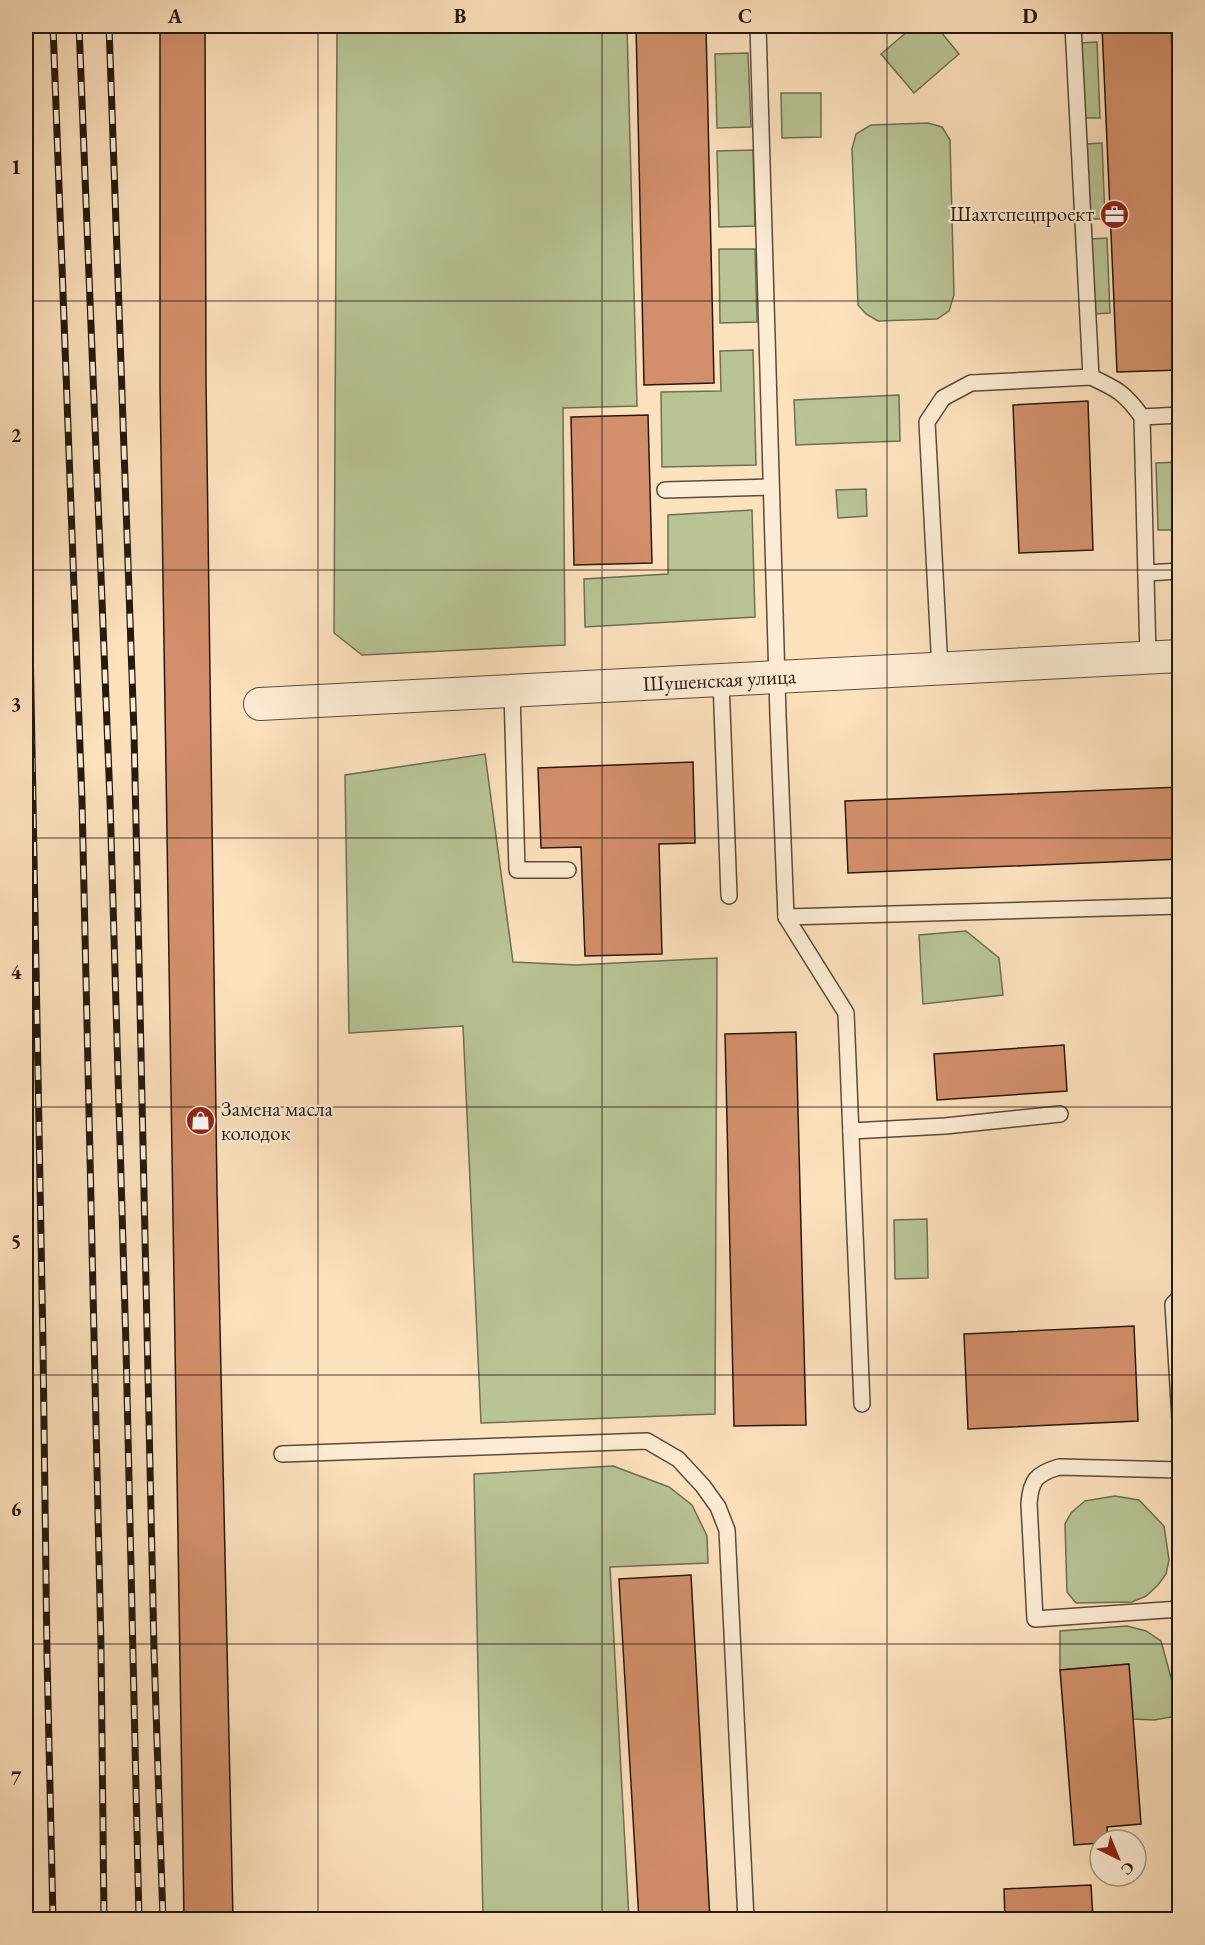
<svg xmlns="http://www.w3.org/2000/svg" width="1205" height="1945" viewBox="0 0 1205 1945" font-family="'EB Garamond',serif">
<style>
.green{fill:#b9c495;stroke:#6f6e52;stroke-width:1.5}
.building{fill:#d38f6b;stroke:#25190e;stroke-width:1.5}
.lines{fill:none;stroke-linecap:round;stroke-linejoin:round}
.service-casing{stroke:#5b4b3a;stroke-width:18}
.minor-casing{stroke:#5b4b3a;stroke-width:34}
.service{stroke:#fdecd4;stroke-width:15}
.minor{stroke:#fdecd4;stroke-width:32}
.rail-casing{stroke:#25190e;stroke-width:7}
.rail{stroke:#fdecd4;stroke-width:4.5;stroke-dasharray:14;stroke-linecap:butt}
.grid{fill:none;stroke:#25190e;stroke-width:1.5;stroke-opacity:0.55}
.labels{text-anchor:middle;stroke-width:4.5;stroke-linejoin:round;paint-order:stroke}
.poi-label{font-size:21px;fill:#25190e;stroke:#fdecd4;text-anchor:end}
.street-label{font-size:21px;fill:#25190e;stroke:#fdecd4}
.neatline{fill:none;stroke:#25190e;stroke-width:2}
.grid-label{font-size:20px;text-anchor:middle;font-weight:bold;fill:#25190e}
</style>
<rect width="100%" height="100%" fill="#fce1bd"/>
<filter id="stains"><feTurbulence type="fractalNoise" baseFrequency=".00333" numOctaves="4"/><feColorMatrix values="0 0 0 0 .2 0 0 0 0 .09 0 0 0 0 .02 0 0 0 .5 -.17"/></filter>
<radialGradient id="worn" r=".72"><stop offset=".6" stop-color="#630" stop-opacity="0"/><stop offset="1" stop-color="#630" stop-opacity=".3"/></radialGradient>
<g class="green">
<polygon points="337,26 627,26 637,406 563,408 565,645 362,655 334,633"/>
<polygon points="914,26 936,26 959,54 914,93 881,54"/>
<polygon points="1097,42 1100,118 1084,118 1081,43"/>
<polygon points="748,53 751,127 717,128 715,54"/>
<polygon points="781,93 821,93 821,137 782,138"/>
<polygon points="928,123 942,127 950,140 954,295 949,311 937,319 878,321 866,314 858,305 852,149 856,134 871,125"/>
<polygon points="1102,143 1105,219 1089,219 1086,144"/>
<polygon points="753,150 755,226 719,227 717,151"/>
<polygon points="1107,238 1110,313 1094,314 1090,239"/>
<polygon points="719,249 755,249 757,322 720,323"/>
<polygon points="753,350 756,465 662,467 661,392 721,391 720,351"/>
<polygon points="899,395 900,441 796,445 794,400"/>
<polygon points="1179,462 1179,530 1158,530 1156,463"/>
<polygon points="866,489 867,516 838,518 836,490"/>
<polygon points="752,510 755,617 585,627 584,579 668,574 668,515"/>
<polygon points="485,754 513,962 576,965 717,958 715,1414 481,1423 463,1026 349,1033 345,775"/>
<polygon points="966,931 999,958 1003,995 923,1004 919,935"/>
<polygon points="927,1219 928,1278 895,1279 894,1220"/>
<polygon points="613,1466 669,1487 692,1505 707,1536 708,1563 610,1567 629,1919 483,1919 474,1474"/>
<polygon points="1115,1496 1139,1500 1164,1526 1169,1560 1166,1574 1158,1585 1146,1596 1132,1602 1076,1603 1067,1592 1065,1524 1071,1513 1085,1501"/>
<polygon points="1127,1626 1146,1631 1161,1641 1178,1703 1171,1717 1154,1720 1133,1719 1128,1664 1060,1670 1060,1631"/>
</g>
<g class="building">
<polygon points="160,26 205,26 206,381 217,1191 233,1920 184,1920 160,387"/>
<polygon points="636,26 706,26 714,383 644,385"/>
<polygon points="1102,26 1171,26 1180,235 1180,370 1117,372"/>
<polygon points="1088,401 1093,550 1019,553 1013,405"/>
<polygon points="648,415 652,563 574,565 571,417"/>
<polygon points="693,762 695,843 659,844 662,954 585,956 581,847 541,848 538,768"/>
<polygon points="1180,787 1180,859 848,873 845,801"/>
<polygon points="796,1032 806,1425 734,1426 725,1034"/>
<polygon points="1064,1045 1067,1091 937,1100 934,1054"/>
<polygon points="1134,1326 1138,1421 968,1429 964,1334"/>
<polygon points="691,1575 710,1920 639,1920 619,1579"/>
<polygon points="1129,1664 1141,1824 1107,1827 1108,1840 1100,1840 1100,1843 1074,1845 1060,1670"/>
<polygon points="1091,1885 1093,1919 1005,1920 1004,1889"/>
</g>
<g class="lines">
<defs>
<g id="service">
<polyline points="758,26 778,716 786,917 846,1013 862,1404"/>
<path d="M 1073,26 L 1091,377 C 1117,389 1125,393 1142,417 L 1148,657"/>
<polyline points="1142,417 1180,415"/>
<polyline points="665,490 771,487"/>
<polyline points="1146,573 1180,571"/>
<polyline points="940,669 927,422 943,398 971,383 1091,377"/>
<polyline points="721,681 729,896"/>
<polyline points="512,691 517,870 568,870"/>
<polyline points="786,917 1180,906"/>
<polyline points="851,1131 945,1126 1060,1114"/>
<polyline points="1180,1297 1173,1304 1180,1419"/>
<polyline points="282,1454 647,1441 678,1459 703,1486 718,1507 727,1530 746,1920"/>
<path d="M 1180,1470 L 1059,1467 C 1036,1474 1031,1480 1029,1503 L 1035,1619 L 1180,1609"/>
</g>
<g id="minor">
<path id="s1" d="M 260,704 L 1180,656"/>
</g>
</defs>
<use href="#service" class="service-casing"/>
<use href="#minor" class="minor-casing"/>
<use href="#service" class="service"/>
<use href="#minor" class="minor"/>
<defs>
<g id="rail">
<polyline points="53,26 82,801 101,1647 104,1920"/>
<polyline points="79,26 110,800 126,1347 139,1920"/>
<polyline points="109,26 134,732 154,1650 163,1920"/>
<polyline points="26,422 43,1346 47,1656 53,1920"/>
</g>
</defs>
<use href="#rail" class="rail-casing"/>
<use href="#rail" class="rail"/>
</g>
<path class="grid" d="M 318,26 L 318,1920M 602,26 L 602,1920M 887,26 L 887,1920M 26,301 L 1180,301M 26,570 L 1180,570M 26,838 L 1180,838M 26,1107 L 1180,1107M 26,1375 L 1180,1375M 26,1644 L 1180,1644"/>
<defs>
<symbol id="office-disc" viewBox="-11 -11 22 22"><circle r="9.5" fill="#8f2418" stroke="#fdecd4"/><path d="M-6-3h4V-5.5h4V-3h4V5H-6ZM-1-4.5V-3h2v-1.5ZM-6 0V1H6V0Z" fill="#fff"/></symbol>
<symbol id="shop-disc" viewBox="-11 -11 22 22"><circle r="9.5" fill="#8f2418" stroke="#fdecd4"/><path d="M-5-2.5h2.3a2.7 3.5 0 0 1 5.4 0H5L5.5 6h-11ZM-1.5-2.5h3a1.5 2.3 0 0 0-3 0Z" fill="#fff"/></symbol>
</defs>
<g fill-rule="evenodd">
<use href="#office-disc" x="1098" y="198" width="33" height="33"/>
<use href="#shop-disc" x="184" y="1104" width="33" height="33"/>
</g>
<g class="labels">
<g class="poi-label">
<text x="1094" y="221">Шахтспецпроект</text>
<text x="221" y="1116" text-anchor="start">Замена масла<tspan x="221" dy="24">колодок</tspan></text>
</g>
<g class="street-label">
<text dy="7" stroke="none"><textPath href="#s1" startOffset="460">Шушенская улица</textPath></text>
</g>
</g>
<rect width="1205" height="1945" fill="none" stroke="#fce1bd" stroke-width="66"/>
<g transform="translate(1118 1858) rotate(137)"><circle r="28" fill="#fdecd4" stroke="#a79885" stroke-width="1.5"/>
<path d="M0-4.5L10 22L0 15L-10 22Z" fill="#8f2418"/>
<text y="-9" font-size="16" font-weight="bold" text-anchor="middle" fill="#25190e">С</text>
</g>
<rect x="33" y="33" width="1139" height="1879" class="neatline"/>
<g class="grid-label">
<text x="175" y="23">A</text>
<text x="460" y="23">B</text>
<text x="745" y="23">C</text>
<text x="1030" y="23">D</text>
<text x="16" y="174">1</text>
<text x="16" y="442">2</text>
<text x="16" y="711">3</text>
<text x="16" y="979">4</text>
<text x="16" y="1248">5</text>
<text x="16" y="1516">6</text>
<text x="16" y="1785">7</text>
</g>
<rect width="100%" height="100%" filter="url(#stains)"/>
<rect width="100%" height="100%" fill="url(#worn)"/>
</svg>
